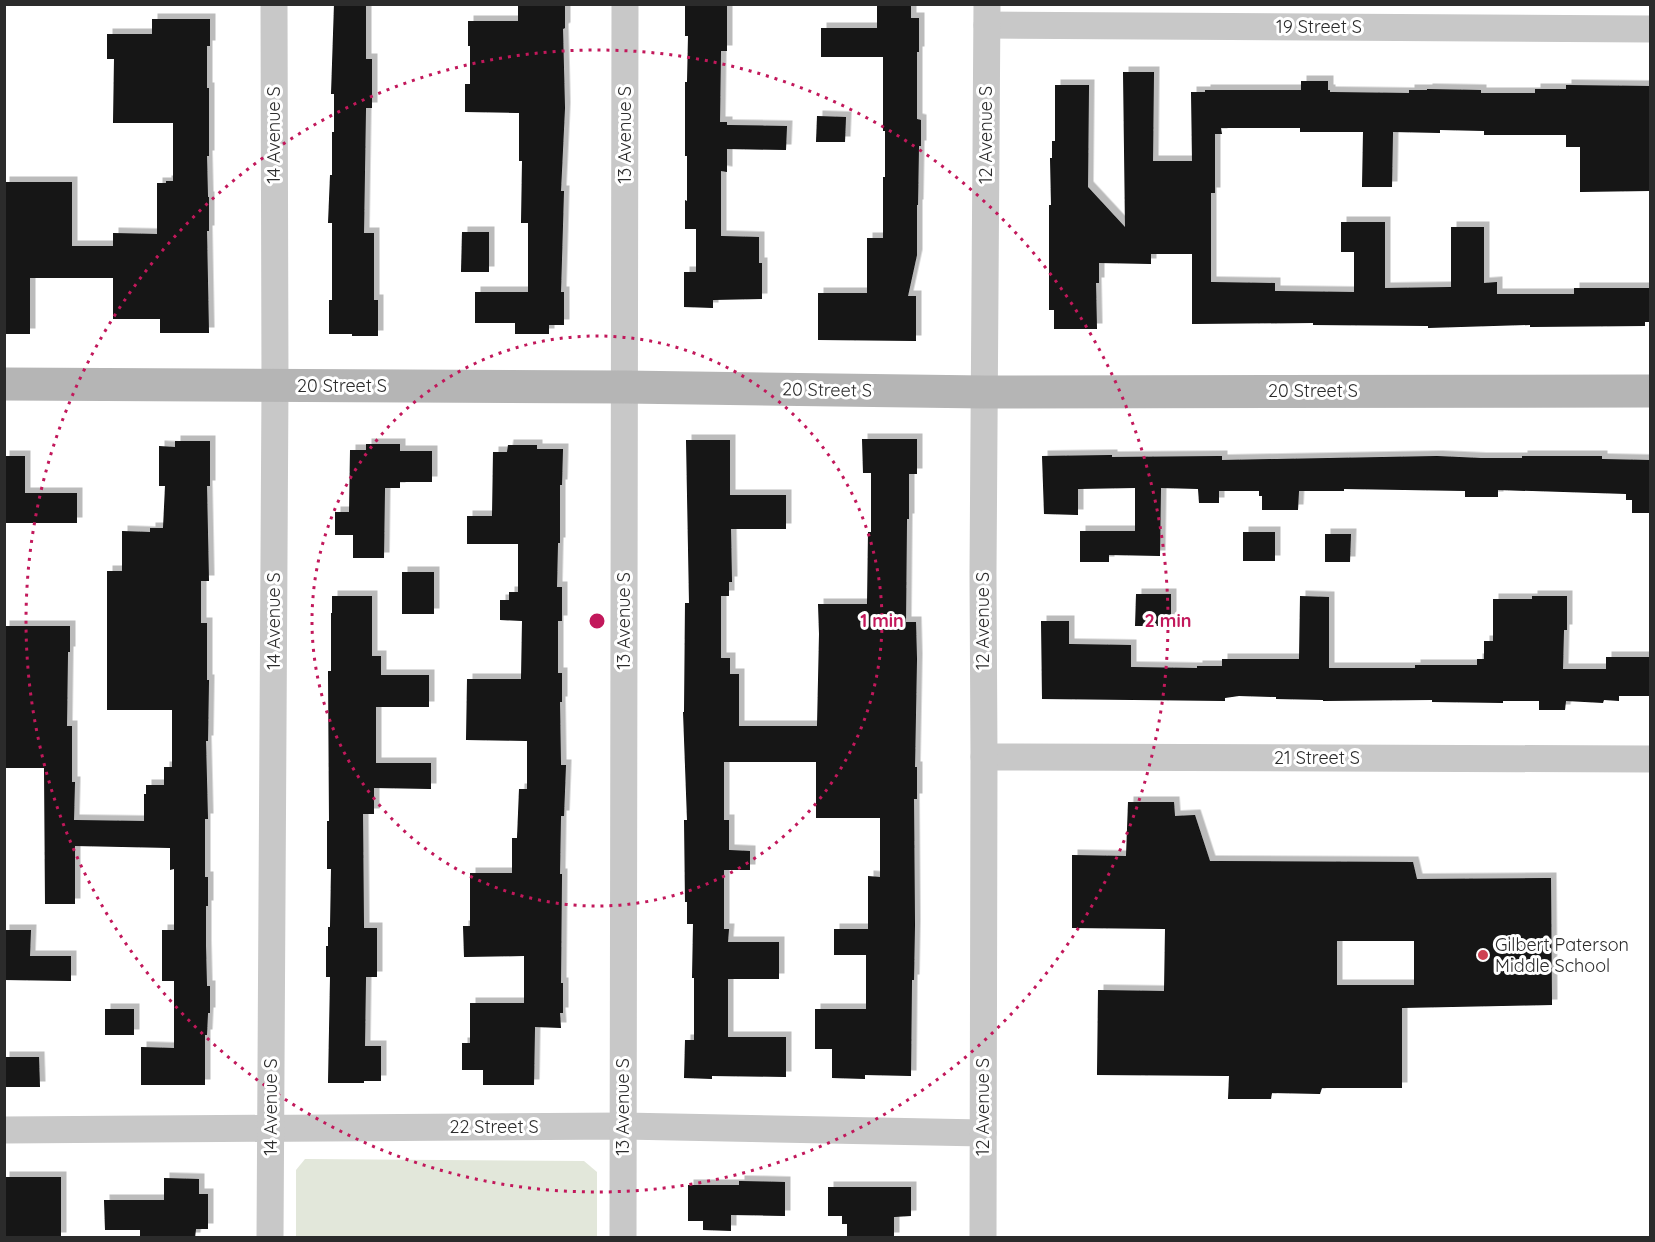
<svg xmlns="http://www.w3.org/2000/svg" width="1655" height="1242" viewBox="0 0 1655 1242" font-family="Quicksand,sans-serif">
<style>
.green{fill:#e2e7da}
.building{fill:#121212;fill-rule:evenodd;filter:url(#shadow)}
.lines{fill:none;stroke-linecap:round;stroke-linejoin:round}
.street{stroke:#c8c8c8;stroke-width:27}
.secondary{stroke:#b5b5b5;stroke-width:33}
.ring{fill:none;stroke:#c2185b;stroke-width:3;stroke-dasharray:3 6}
.poi-dot{fill:#ce4252;stroke:#fff;stroke-width:2}
.labels{text-anchor:middle;stroke-width:6;stroke-linejoin:round;paint-order:stroke}
.street-label{font-size:18px;fill:#2b2b2b;stroke:#fff}
.poi-label{font-size:18px;fill:#2b2b2b;stroke:#fff;text-anchor:start}
.centre{fill:#c2185b;stroke:#fff;stroke-width:3}
.ring-label{font-size:18px;text-anchor:middle;font-weight:bold;fill:#c2185b;stroke:#fff;stroke-width:6;stroke-linejoin:round;paint-order:stroke}
</style>
<defs>
<filter id="shadow"><feDropShadow dx="5.5" dy="-5.5" stdDeviation="0" flood-color="#0004"/></filter>
</defs>
<rect width="100%" height="100%" fill="#fff"/>
<polygon class="green" points="305,1159 584,1161 597,1172 597,1237 296,1237 296,1170"/>
<g class="building">
<polygon points="334,4 366,4 366,59 372,59 372,108 366,108 364,233 374,233 374,300 378,300 378,336 352,336 352,334 329,334 329,300 332,300 332,223 328,223 330,175 332,175 332,132 334,132 334,94 331,94"/>
<polygon points="565,4 565,28 563,29 565,108 561,191 564,191 561,292 564,292 564,325 549,325 549,334 515,334 515,323 475,323 475,292 528,292 528,223 521,223 522,161 519,161 519,113 465,112 465,84 470,84 470,46 468,46 468,21 518,21 518,5"/>
<polygon points="685,4 727,4 727,51 721,51 720,122 727,122 727,125 787,126 786,150 727,149 727,172 721,171 721,236 759,237 759,263 762,263 762,299 713,300 713,308 684,307 684,272 696,272 696,229 685,229 685,200 687,201 687,156 685,156 685,82 687,82 688,36 685,36"/>
<polygon points="877,4 911,4 911,18 919,18 919,52 917,52 917,119 921,120 921,146 919,146 918,205 917,205 917,255 908,296 916,296 916,341 818,340 818,293 867,293 867,238 883,238 883,177 885,177 885,131 883,131 883,57 821,57 821,28 877,28"/>
<polygon points="152,19 210,19 210,46 207,46 207,88 209,88 209,156 207,156 208,197 209,197 209,231 207,231 209,333 160,333 160,319 113,319 113,278 30,278 30,334 4,334 4,182 72,182 72,246 113,246 113,233 157,234 157,183 166,183 166,181 173,181 173,123 113,123 114,59 107,59 107,34 152,34"/>
<polygon points="1123,72 1154,72 1153,161 1192,161 1191,92 1205,92 1205,90 1301,90 1301,81 1328,81 1328,90 1330,90 1330,92 1409,93 1409,90 1427,90 1427,89 1481,90 1481,93 1535,93 1535,89 1566,89 1566,85 1650,86 1649,191 1580,192 1580,147 1566,147 1566,135 1484,135 1484,131 1440,130 1440,133 1393,132 1392,187 1362,187 1363,132 1300,132 1300,128 1221,128 1222,134 1215,134 1215,193 1211,193 1211,282 1275,283 1275,291 1354,292 1354,252 1341,252 1341,222 1385,222 1385,288 1451,287 1451,227 1484,227 1484,283 1497,282 1497,294 1574,294 1574,288 1650,288 1650,322 1645,322 1645,326 1530,327 1530,325 1428,328 1428,326 1313,325 1313,323 1192,324 1192,254 1151,254 1151,264 1099,263 1099,283 1096,283 1097,329 1054,329 1054,310 1049,310 1049,205 1051,205 1050,158 1052,158 1052,141 1055,141 1055,85 1089,85 1088,187 1125,227"/>
<polygon points="817,116 846,117 845,142 816,142"/>
<polygon points="462,232 489,232 489,272 461,272"/>
<polygon points="862,439 917,439 917,474 909,474 909,519 907,519 906,622 916,622 917,659 915,767 917,767 917,799 914,799 915,925 914,980 912,980 911,1076 865,1075 865,1079 832,1078 832,1049 815,1049 815,1009 866,1009 866,955 834,955 834,929 868,929 868,876 880,877 880,818 816,818 816,762 724,762 724,820 729,820 729,850 750,851 750,870 724,870 724,929 729,929 728,942 779,942 779,979 728,979 728,1037 786,1037 786,1077 712,1076 712,1079 684,1078 685,1040 694,1040 694,978 692,978 693,924 687,924 687,902 685,902 684,820 687,820 683,712 684,712 685,603 689,603 686,440 730,440 730,495 786,495 786,529 731,529 732,582 729,582 729,596 721,596 721,658 730,658 730,674 739,674 739,726 817,726 819,634 818,604 867,604 868,532 871,532 871,473 863,473"/>
<polygon points="175,441 210,441 210,486 207,486 209,581 201,581 201,623 207,623 207,680 209,680 208,741 206,741 208,819 205,819 205,877 208,877 208,906 206,906 206,946 207,986 210,986 210,1013 208,1013 207,1035 205,1035 205,1085 141,1085 141,1047 174,1048 174,981 162,981 162,930 174,930 174,869 170,870 170,848 75,846 75,904 45,904 44,768 4,768 4,626 70,626 70,652 68,652 67,726 72,726 72,782 75,782 74,820 144,821 144,794 146,794 146,785 164,785 164,767 172,767 172,710 107,710 107,571 122,571 122,531 150,532 150,528 163,528 165,486 159,486 159,446 175,447"/>
<polygon points="366,444 400,444 400,451 432,451 432,482 400,482 400,488 385,488 384,558 353,558 353,535 335,535 335,512 349,512 350,450 366,450"/>
<polygon points="508,445 537,445 537,449 563,449 562,485 560,485 560,543 558,543 557,587 562,587 562,621 558,621 558,673 562,673 562,702 560,702 561,765 566,765 564,816 561,816 560,874 562,874 561,983 563,983 563,1013 560,1013 561,1028 535,1027 534,1085 483,1085 483,1070 462,1070 462,1043 470,1043 470,1003 524,1003 524,956 464,957 463,926 470,926 470,873 512,873 512,838 517,838 519,789 527,789 527,741 466,740 467,679 521,679 522,621 500,620 500,600 509,600 509,592 518,592 518,544 467,544 467,516 492,516 493,452 507,452"/>
<polygon points="1112,455 1112,457 1222,456 1222,460 1437,456 1481,458 1522,458 1522,456 1602,456 1602,459 1650,460 1650,513 1632,513 1632,500 1626,500 1626,494 1498,490 1498,497 1465,497 1465,491 1344,489 1344,491 1299,491 1298,510 1262,510 1262,496 1259,496 1259,491 1219,491 1219,503 1199,503 1198,489 1161,488 1160,556 1109,555 1109,562 1080,562 1080,531 1135,531 1135,488 1078,489 1078,515 1044,514 1042,456"/>
<polygon points="4,456 25,456 25,493 77,493 77,523 4,523"/>
<rect x="1243" y="532" width="32" height="29"/>
<polygon points="1325,534 1351,534 1350,562 1325,562"/>
<rect x="402" y="572" width="32" height="42"/>
<polygon points="1136,594 1171,594 1171,626 1135,626"/>
<polygon points="332,596 372,596 372,656 381,656 381,675 429,675 429,707 376,707 376,763 431,763 431,789 374,788 374,814 363,814 364,928 377,928 377,977 366,977 365,1046 381,1046 381,1081 364,1081 364,1083 328,1083 330,977 326,977 326,946 328,946 328,927 330,927 331,869 327,869 327,821 329,821 328,671 331,671 331,613 332,613"/>
<polygon points="1300,596 1329,597 1329,668 1415,668 1415,665 1477,665 1477,659 1484,659 1484,641 1493,641 1493,599 1532,599 1532,596 1567,596 1567,630 1564,630 1563,669 1606,669 1606,657 1650,657 1650,696 1619,696 1619,701 1604,700 1603,703 1566,701 1565,710 1539,710 1539,701 1503,701 1503,703 1432,702 1432,700 1323,701 1323,700 1276,699 1276,697 1239,696 1225,698 1225,701 1042,699 1041,621 1069,621 1069,644 1131,645 1131,667 1197,668 1197,666 1222,666 1222,659 1299,659"/>
<path d="M 1128,802 L 1174,802 L 1175,816 L 1195,815 L 1210,861 L 1413,862 L 1417,879 L 1551,878 L 1552,1005 L 1402,1008 L 1402,1088 L 1322,1088 L 1320,1094 L 1272,1093 L 1271,1099 L 1228,1099 L 1229,1076 L 1097,1075 L 1098,990 L 1164,991 L 1165,929 L 1072,928 L 1072,855 L 1126,856 ZM 1337,941 L 1414,941 L 1414,985 L 1337,985 Z"/>
<polygon points="4,930 31,930 30,956 71,956 71,981 4,980"/>
<rect x="105" y="1009" width="29" height="26"/>
<polygon points="4,1057 39,1057 40,1087 4,1087"/>
<rect x="4" y="1177" width="57" height="61"/>
<polygon points="164,1178 199,1179 199,1194 208,1194 208,1229 196,1229 195,1238 140,1238 140,1230 105,1230 104,1200 164,1200"/>
<polygon points="739,1181 785,1182 785,1216 731,1215 731,1231 703,1230 703,1221 688,1221 688,1185 739,1185"/>
<polygon points="828,1187 911,1187 911,1216 894,1217 894,1238 847,1238 847,1224 842,1224 842,1216 828,1216"/>
</g>
<g class="lines">
<g class="street">
<polyline points="987,25 1650,29"/>
<polyline points="984,757 1650,759"/>
<polyline points="4,1130 623,1126 983,1133"/>
<polyline points="270,1238 275,386 274,4"/>
<polyline points="623,1238 625,4"/>
<polyline points="983,1238 984,757 983,573 987,4"/>
</g>
<polyline class="secondary" points="4,384 625,387 984,392 1650,391"/>
</g>
<g class="ring">
<circle cx="597" cy="621" r="285"/>
<circle cx="597" cy="621" r="571"/>
</g>
<circle class="poi-dot" cx="1483" cy="955" r="6"/>
<g class="labels">
<g class="street-label">
<text x="1319" y="33">19 Street S</text>
<text transform="translate(274 135) rotate(-90)" y="6">14 Avenue S</text>
<text transform="translate(625 135) rotate(-90)" y="6">13 Avenue S</text>
<text transform="translate(986 135) rotate(-90)" y="6">12 Avenue S</text>
<text x="342" y="392">20 Street S</text>
<text transform="translate(827 390) rotate(1)" y="6">20 Street S</text>
<text x="1313" y="397">20 Street S</text>
<text transform="translate(274 621) rotate(-90)" y="6">14 Avenue S</text>
<text transform="translate(624 621) rotate(-90)" y="6">13 Avenue S</text>
<text transform="translate(983 621) rotate(-90)" y="6">12 Avenue S</text>
<text x="1317" y="764">21 Street S</text>
<text transform="translate(271 1107) rotate(-90)" y="6">14 Avenue S</text>
<text transform="translate(623 1107) rotate(-90)" y="6">13 Avenue S</text>
<text transform="translate(983 1107) rotate(-90)" y="6">12 Avenue S</text>
<text x="494" y="1133">22 Street S</text>
</g>
<g class="poi-label">
<text x="1495" y="951">Gilbert Paterson<tspan x="1495" dy="21">Middle School</tspan></text>
</g>
</g>
<circle cx="597" cy="621" r="9" class="centre"/>
<g class="ring-label">
<text x="882" y="627">1 min</text>
<text x="1168" y="627">2 min</text>
</g>
<rect width="1655" height="1242" fill="none" stroke="#2b2b2b" stroke-width="12"/>
</svg>
